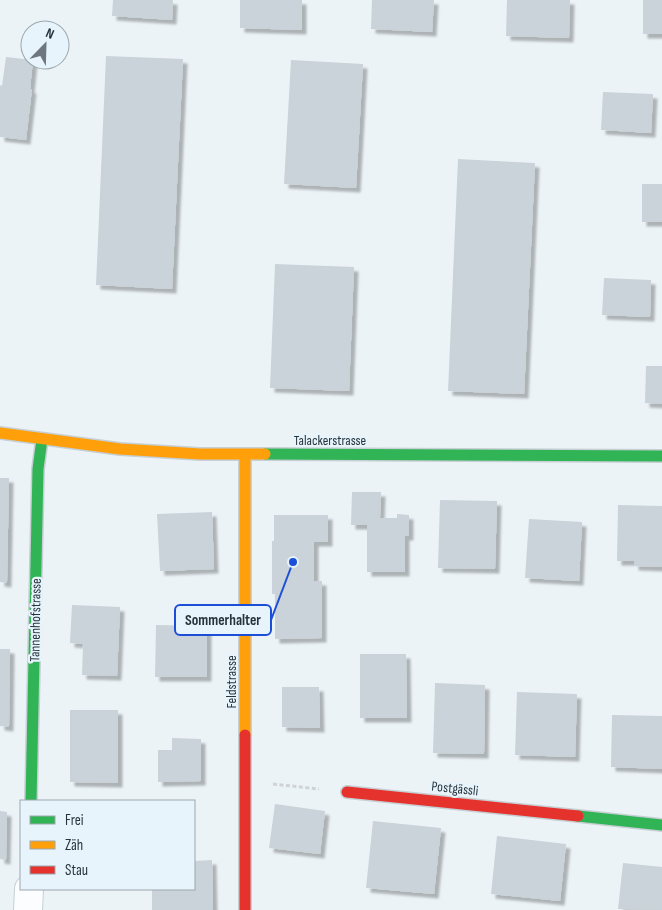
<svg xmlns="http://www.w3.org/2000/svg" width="662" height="910" viewBox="0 0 662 910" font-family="'Sofia Sans Condensed',sans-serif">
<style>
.building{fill:#cad3d9;filter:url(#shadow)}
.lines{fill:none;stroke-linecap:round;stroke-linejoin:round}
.street-casing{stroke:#c6cfd4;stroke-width:30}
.fast-casing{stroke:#c6cfd4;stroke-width:14}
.slow-casing{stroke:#c6cfd4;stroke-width:14}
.jam-casing{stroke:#c6cfd4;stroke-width:14}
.path{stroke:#cfd3d5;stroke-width:3;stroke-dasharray:4 2.5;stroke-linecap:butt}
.street{stroke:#fcfdfe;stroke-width:28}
.fast{stroke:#30b455;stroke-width:11}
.slow{stroke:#ff9f0a;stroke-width:11}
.jam{stroke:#e5322d;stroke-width:11}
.labels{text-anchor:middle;stroke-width:4.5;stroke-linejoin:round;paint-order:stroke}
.street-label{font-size:14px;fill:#28343c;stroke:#e7f4fc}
.leader{fill:none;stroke:#1d4ed8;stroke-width:2}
.callout-dot{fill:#1d4ed8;stroke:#e7f4fc;stroke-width:2}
.callout{fill:#e7f4fc;stroke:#1d4ed8;stroke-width:2}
.callout-label{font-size:15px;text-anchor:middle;font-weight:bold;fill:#28343c}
</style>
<defs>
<filter id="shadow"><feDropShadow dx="4.5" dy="4.5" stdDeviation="1" flood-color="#0004"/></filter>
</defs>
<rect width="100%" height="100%" fill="#ecf3f7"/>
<g class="building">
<polygon points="113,0 173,0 172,20 112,16"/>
<polygon points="240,0 302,0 302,30 240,28"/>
<polygon points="372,0 434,0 432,32 371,29"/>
<polygon points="507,0 570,0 569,38 506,36"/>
<rect x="643" y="0" width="19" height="34"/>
<polygon points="106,56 183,59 172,289 96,285"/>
<polygon points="6,57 33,60 30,89 32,89 26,140 0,137 0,85 2,86"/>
<polygon points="291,60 363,64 356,188 284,184"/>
<polygon points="603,92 653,94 651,133 601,130"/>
<polygon points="458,159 535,163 524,394 448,391"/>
<rect x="642" y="184" width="20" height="38"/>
<polygon points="275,264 354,267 349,391 270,388"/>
<polygon points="604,278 651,280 650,317 602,315"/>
<polygon points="646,366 662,366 662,404 645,403"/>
<polygon points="0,478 9,478 7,583 0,582"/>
<polygon points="352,492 381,492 380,518 397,518 397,514 409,515 409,536 405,536 405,572 367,572 367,525 351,525"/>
<polygon points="440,500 497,501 495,569 438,568"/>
<polygon points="618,505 662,506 662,567 634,566 634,561 617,561"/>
<polygon points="212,512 214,569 160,571 157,514"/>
<polygon points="274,515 328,515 328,542 314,542 314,581 322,581 322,638 275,639 275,594 272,594 272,541 274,541"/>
<polygon points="529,519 582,522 579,581 525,578"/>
<polygon points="72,605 120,607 117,676 82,675 83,644 70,643"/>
<polygon points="156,625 207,626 207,677 155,677"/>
<polygon points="0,649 10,649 9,727 0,726"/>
<polygon points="360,654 406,654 407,718 360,718"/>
<polygon points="435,683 485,685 484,754 433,753"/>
<polygon points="282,687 319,687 320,728 282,727"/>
<polygon points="517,692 577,694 575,757 515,755"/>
<polygon points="70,710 118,710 118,783 70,782"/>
<polygon points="612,715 662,716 662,769 611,767"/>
<polygon points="172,738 201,739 201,781 158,782 158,750 172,750"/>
<polygon points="275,804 325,811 320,854 269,848"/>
<polygon points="0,811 7,812 6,860 0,859"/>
<polygon points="373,821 441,828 434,894 366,888"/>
<polygon points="497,836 566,844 560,901 491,894"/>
<polygon points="212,860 213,910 152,910 152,889 194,889 194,861"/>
<polygon points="623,863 662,867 662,910 618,909"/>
</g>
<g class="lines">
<defs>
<polyline id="street" points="28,910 29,889"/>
<g id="fast">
<polyline points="265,454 662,456"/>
<polyline points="31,801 38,469 42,439"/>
<polyline points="578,816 662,825"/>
</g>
<g id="slow">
<polyline points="0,433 120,449 200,454 265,454"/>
<polyline points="245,455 245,735"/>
</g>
<g id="jam">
<polyline points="245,735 245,910"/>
<polyline points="347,792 578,816"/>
</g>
</defs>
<use href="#street" class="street-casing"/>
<use href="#fast" class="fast-casing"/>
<use href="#slow" class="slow-casing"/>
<use href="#jam" class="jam-casing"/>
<polyline class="path" points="273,784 319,789"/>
<use href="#street" class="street"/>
<use href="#fast" class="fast"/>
<use href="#slow" class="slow"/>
<use href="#jam" class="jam"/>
</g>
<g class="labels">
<g class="street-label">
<text x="330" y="445">Talackerstrasse</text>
<text transform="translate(35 620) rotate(-89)" y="5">Tannenhofstrasse</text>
<text transform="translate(231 682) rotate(-90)" y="5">Feldstrasse</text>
<text transform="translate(455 788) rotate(6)" y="5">Postgässli</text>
</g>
</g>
<path class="leader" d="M293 562L271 620"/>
<circle class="callout-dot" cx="293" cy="562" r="5"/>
<rect class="callout" x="175" y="605" width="96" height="30" rx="5"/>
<g class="callout-label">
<text x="223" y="625">Sommerhalter</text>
</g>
<rect x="20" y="800" width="175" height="90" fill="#e7f4fc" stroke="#9ba7af"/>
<rect x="30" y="816" width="25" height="8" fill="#30b455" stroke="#9ba7af"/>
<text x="65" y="825" font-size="15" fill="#28343c">Frei</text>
<rect x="30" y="841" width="25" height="8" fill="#ff9f0a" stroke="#9ba7af"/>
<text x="65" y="850" font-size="15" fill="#28343c">Zäh</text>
<rect x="30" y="866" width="25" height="8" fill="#e5322d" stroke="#9ba7af"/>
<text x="65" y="875" font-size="15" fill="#28343c">Stau</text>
<g transform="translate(45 45) rotate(23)"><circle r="24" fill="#e7f4fc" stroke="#9ba7af"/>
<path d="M0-4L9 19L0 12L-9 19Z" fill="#6d777d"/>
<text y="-8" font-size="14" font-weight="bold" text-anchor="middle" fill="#28343c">N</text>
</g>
</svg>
